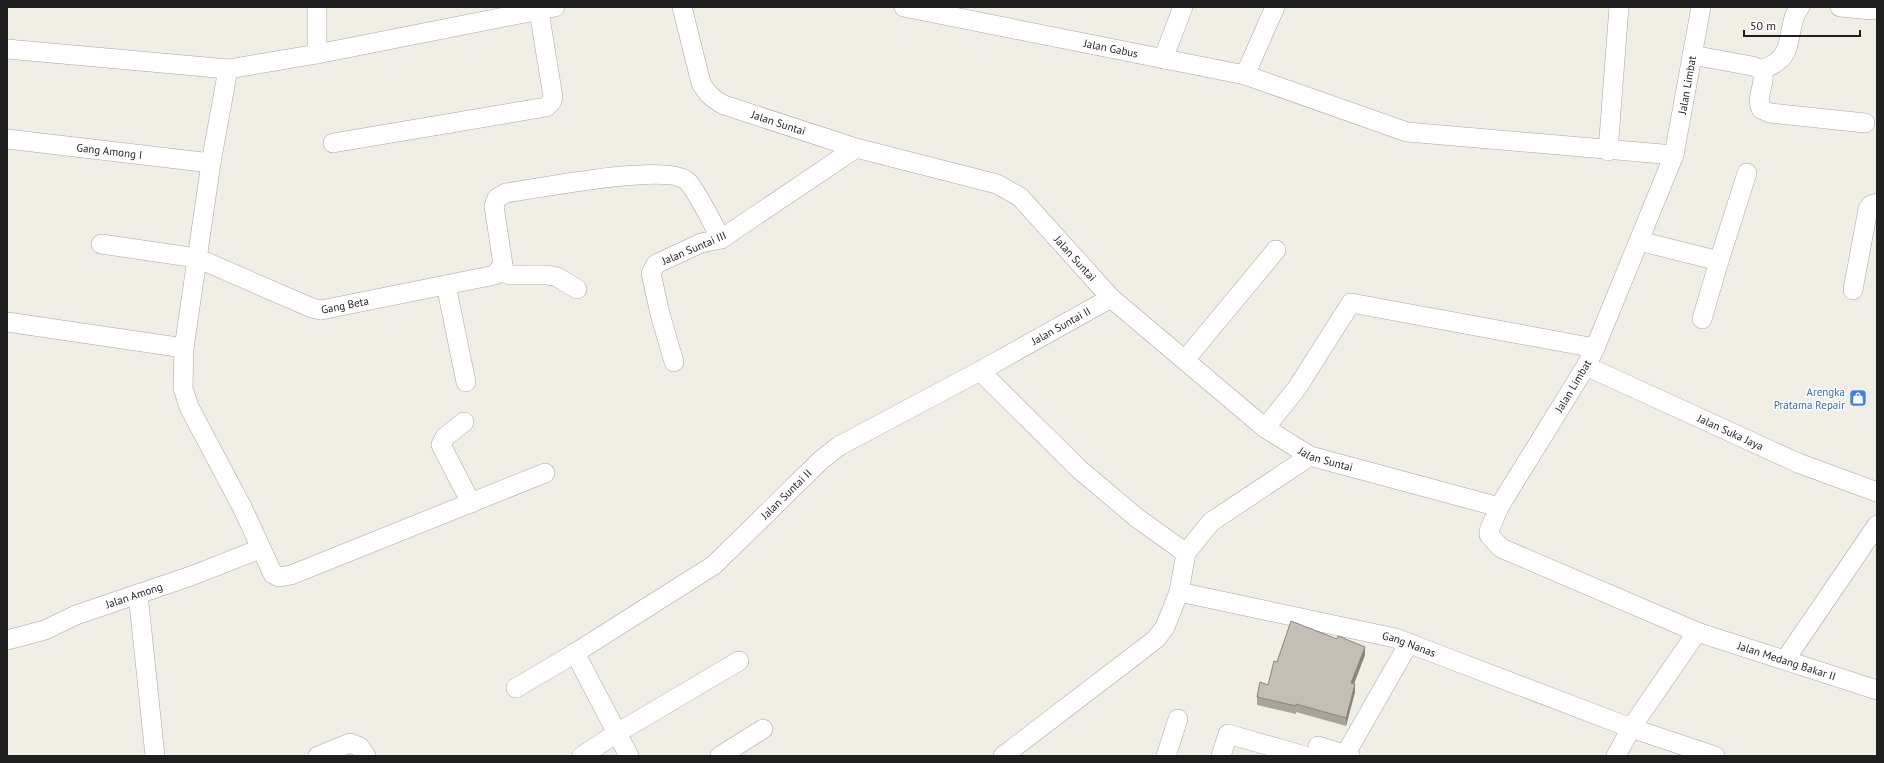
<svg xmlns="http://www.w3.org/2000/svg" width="1884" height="763" viewBox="0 0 1884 763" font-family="'PT Sans',sans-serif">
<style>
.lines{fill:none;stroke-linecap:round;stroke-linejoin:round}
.minor-casing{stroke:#a6a6a6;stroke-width:20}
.minor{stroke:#fff;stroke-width:19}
.wall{fill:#a9a39b}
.shaded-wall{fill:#8a857e}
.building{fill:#c5beb4;stroke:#8a857e}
.labels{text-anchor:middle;stroke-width:3;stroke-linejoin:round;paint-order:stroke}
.street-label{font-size:11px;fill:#1f1f1f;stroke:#fff}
.shop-label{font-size:11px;fill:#366cbe;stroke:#fff;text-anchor:end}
</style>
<rect width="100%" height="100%" fill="#f0eee5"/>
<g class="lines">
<defs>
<g id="minor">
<polyline points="317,7 317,54"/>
<path id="s1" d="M 682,7 L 701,83 C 707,94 713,99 724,105 L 856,148 L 997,184 L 1020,197 L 1111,298 L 1265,428 L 1310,456 L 1499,507"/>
<path id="s2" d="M 904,7 L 1245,75 L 1275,7"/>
<path id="s3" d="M 1701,7 L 1674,155 L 1595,348 L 1586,366 L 1499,507 L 1489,531 L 1489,535 L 1501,548 L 1697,632 L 1877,690"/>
<polyline points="1840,7 1872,10"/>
<polyline points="7,49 228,69 317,54 555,7"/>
<path d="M 1692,55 L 1752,66 L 1762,70 C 1767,83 1755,96 1761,109 L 1770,113 L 1865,123"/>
<polyline points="1163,59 1183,7"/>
<polyline points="228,69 211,163 184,348 183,388 189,407 242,507 273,574 279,577 291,575 545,473"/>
<path d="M 1762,70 C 1767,67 1774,65 1778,61 C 1794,49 1787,22 1800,7"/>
<polyline points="1245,75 1407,132 1674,155"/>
<path id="s4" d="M 7,139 L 211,163"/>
<polyline points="333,143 546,107 552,101 553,97 539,11"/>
<polyline points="1608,151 1619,7"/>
<polyline points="1639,241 1719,261 1747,173"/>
<path id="s5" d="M 101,244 L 197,258 L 312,308 L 321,310 L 495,275 L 503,265 L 494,206 L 497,198 L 506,193 C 537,189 666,162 687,181 C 696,189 714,226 721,239"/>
<polyline points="499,270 510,275 548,275 557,277 577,289"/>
<polyline points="446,285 466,382"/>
<polyline points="1853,290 1868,209 1871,205 1877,203"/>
<polyline points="1702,319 1719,261"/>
<polyline points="7,322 184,348"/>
<polyline points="1185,360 1276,250"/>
<polyline points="674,362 660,314 651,273 656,264 701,243 721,239 856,148"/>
<path id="s6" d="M 1586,366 L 1798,463 L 1877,492"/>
<polyline points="980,371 1079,469 1137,518 1186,553"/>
<polyline points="464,422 445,437 441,445 471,503"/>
<polyline points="1265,428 1297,388 1351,303 1595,348"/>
<path id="s7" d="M 1179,592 L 1395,638 L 1631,728 L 1715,756"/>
<polyline points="138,594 155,756"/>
<path id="s8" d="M 7,640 L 45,630 L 76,615 L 191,576 L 260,549"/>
<polyline points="1785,660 1877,525"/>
<polyline points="516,688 575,653"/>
<polyline points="1318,746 1350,756"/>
<polyline points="1345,755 1409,643"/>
<polyline points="318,756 350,743 360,747 366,756"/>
<polyline points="582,756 617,733 739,661"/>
<path id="s9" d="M 629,756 L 575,653 L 714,565 L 821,460 L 839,446 L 980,371 L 1111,298"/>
<polyline points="720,756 763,729"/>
<polyline points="1003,756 1156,639 1165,627 1179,592 1186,553 1211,522 1310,456"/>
<polyline points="1166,756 1178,719"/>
<polyline points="1221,756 1228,734 1305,756"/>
<polyline points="1616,756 1631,728 1697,632"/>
</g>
</defs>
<use href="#minor" class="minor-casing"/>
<use href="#minor" class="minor"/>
</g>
<polygon class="wall" points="1337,639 1365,655 1354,684 1355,692 1346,726 1296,712 1296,714 1257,705 1257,697 1268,685 1277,662"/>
<g class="shaded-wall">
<polygon points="1365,647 1365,655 1351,691 1351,683"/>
<polygon points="1355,684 1355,692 1346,726 1346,718"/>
</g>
<polygon class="building" points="1291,621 1337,639 1338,636 1365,647 1351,683 1355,684 1346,718 1296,704 1296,706 1257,697 1260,682 1268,685 1274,661 1277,662"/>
<defs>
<symbol id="shop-square" viewBox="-11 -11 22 22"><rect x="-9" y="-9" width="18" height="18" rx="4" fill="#3f7fe0" stroke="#fff"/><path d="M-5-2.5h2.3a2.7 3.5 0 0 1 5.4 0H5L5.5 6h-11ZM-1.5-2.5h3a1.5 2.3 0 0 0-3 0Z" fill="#fff"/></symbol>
</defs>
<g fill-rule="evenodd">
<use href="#shop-square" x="1848" y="388" width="20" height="20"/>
</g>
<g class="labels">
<g class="street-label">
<text dy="4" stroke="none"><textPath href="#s2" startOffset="211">Jalan Gabus</textPath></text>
<text transform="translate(1687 85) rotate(-80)" y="4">Jalan Limbat</text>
<text dy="4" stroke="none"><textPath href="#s1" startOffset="168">Jalan Suntai</textPath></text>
<text dy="4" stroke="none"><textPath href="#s4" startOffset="103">Gang Among I</textPath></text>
<text transform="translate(694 248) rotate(-23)" y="4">Jalan Suntai III</text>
<text dy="4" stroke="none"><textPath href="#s1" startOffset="504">Jalan Suntai</textPath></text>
<text dy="4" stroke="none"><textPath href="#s5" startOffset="256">Gang Beta</textPath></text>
<text dy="4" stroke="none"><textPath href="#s9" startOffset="706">Jalan Suntai II</textPath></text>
<text transform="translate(1573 386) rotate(-59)" y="4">Jalan Limbat</text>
<text dy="4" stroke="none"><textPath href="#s6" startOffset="159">Jalan Suka Jaya</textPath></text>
<text dy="4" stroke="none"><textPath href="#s1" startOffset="828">Jalan Suntai</textPath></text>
<text dy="4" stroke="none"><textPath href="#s9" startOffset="382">Jalan Suntai II</textPath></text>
<text dy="4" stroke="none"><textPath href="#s8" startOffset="135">Jalan Among</textPath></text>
<text dy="4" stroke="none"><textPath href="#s7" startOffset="236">Gang Nanas</textPath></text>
<text dy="4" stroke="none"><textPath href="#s3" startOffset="900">Jalan Medang Bakar II</textPath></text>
</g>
<g class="shop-label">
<text x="1845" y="396">Arengka<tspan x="1845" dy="13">Pratama Repair</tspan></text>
</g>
</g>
<rect width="1884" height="763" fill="none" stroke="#1f1f1f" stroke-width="16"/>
<path d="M1744 30v6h116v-6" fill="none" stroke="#1f1f1f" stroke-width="2"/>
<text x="1750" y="30" font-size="12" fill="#1f1f1f" stroke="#ffffff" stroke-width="3" paint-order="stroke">50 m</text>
</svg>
